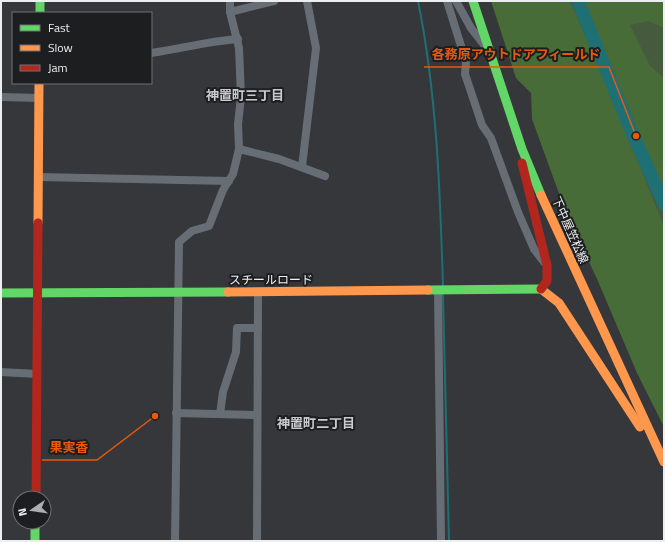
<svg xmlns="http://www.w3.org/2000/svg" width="665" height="542" viewBox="0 0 665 542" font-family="'Titillium Web','Noto Sans JP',sans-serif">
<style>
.green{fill:#465b3e}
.forest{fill:#486c38}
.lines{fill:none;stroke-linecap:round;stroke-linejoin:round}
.stream{stroke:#1f7074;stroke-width:2}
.river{stroke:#1f7074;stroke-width:13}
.street{stroke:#676d75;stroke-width:8}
.fast{stroke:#63d668;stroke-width:9}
.slow{stroke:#ff974d;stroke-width:9}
.jam{stroke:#b3261e;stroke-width:9}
.labels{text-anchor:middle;stroke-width:4;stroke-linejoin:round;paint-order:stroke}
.street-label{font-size:12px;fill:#edeef1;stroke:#1d1e20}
.neighbourhood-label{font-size:13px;font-weight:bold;fill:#c8cad0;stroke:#1d1e20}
.leader{fill:none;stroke:#e8590c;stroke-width:1.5}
.callout-dot{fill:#e8590c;stroke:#1d1e20;stroke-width:1.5}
.callout-label{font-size:13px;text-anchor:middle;font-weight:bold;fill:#e8590c;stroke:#1d1e20;stroke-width:4;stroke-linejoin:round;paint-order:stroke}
</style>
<rect width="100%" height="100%" fill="#35373a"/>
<polygon class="green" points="553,1 664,1 664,271"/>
<g class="forest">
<polygon points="491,1 570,1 619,114 664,227 664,427 637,373 597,279 565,210 532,119 531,93 516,78"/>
<polygon points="583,1 664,2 664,28 648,21 630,25 650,66 664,78 664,194"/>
</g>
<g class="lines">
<g class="stream">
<path d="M 418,1 C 437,95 440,191 443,286"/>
<polyline points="443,295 449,541"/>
</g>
<polyline class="river" points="578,1 630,128 664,204"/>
<g class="street">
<polyline points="447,1 466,62 465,74 482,125 491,138 518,212 534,249 544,262"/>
<polyline points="456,1 471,28 485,46"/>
<polyline points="230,12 274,1"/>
<path d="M 151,53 C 180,49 209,41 238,39"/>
<polyline points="1,97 39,98"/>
<polyline points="239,149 279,159 325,176"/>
<polyline points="302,167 316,48 307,1"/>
<polyline points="38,177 229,181"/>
<polyline points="438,290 441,541"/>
<polyline points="1,372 37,374"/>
<polyline points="176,413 257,415"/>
<polyline points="220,414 223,392 236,352 237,328 258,328"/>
<polyline points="175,541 179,242 192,231 209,226 223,190 233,174 239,149 238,124 241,97 239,48 230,12 230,1"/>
<polyline points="257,541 258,293"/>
</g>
<g class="fast">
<polyline points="40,1 40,13"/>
<polyline points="473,1 522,149 541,195"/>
<polyline points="428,290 541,289"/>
<polyline points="1,293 228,292"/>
<polyline points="35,522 35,541"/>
</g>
<g class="slow">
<polyline points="541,195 664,462"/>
<polyline points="38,223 39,83"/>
<polyline points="541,289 559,303 640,427"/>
<polyline points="228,292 428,290"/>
</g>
<g class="jam">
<polyline points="522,163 547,265 547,281 541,289"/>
<polyline points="36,498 38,223"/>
</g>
</g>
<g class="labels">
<g class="street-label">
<text transform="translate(570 230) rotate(66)" y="4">下中屋笠松線</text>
<text x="271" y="284">スチールロード</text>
</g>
<g class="neighbourhood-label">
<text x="245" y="100">神置町三丁目</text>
<text x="316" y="428">神置町二丁目</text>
</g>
</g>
<path class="leader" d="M636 136L609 67H424M155 416L97 460H42"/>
<g class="callout-dot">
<circle cx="636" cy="136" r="4"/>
<circle cx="155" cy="416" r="4"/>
</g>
<g class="callout-label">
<text x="516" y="59">各務原アウトドアフィールド</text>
<text x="69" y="452">果実香</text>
</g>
<rect width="665" height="542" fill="none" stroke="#edeef1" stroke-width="4"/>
<rect x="12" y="12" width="140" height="72" fill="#1d1e20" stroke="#707174"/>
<rect x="20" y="25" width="20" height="6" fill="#63d668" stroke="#707174"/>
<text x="48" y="32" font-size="12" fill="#edeef1">Fast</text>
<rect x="20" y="45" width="20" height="6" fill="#ff974d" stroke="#707174"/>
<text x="48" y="52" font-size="12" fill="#edeef1">Slow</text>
<rect x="20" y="65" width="20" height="6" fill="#b3261e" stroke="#707174"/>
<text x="48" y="72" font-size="12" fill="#edeef1">Jam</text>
<g transform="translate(32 510) rotate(257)"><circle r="19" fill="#1d1e20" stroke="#707174"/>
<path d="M0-3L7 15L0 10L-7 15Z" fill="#adaeb1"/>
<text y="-6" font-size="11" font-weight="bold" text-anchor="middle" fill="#edeef1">N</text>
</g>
</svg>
